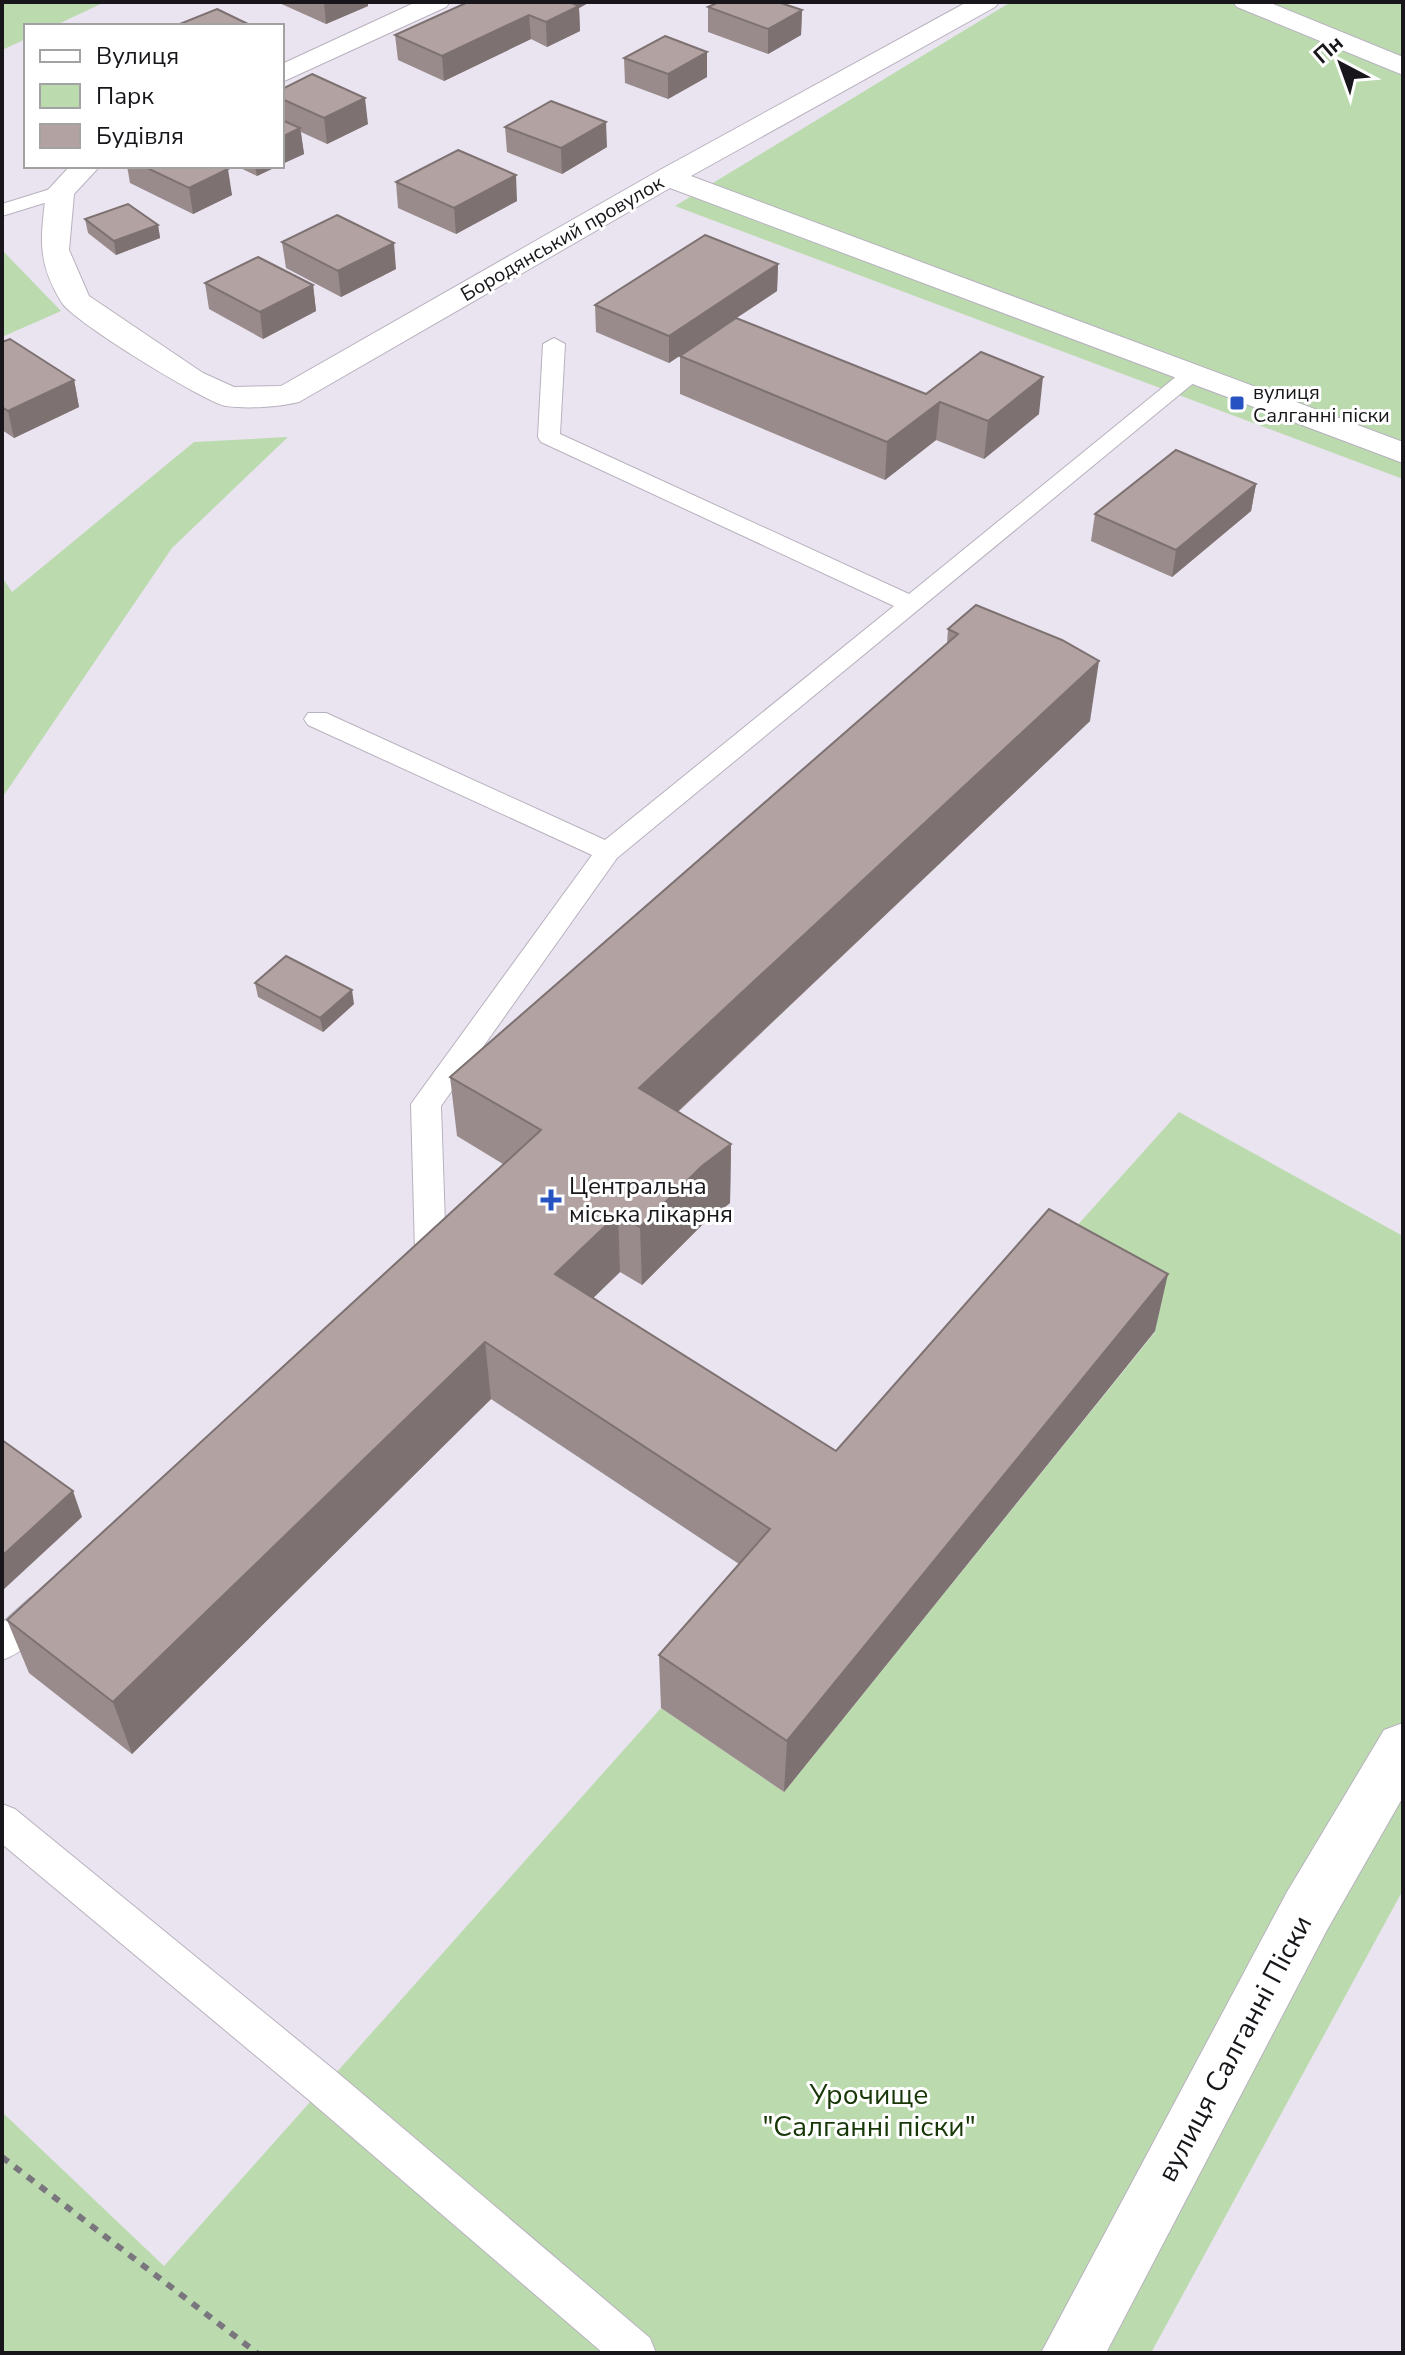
<svg xmlns="http://www.w3.org/2000/svg" width="1405" height="2355" viewBox="0 0 1405 2355" font-family="'Nunito Sans',sans-serif">
<style>
.green{fill:#bbdbaf}
.lines{fill:none;stroke-linecap:round;stroke-linejoin:round}
.service-casing{stroke:#b8b1be;stroke-width:2}
.minor-casing{stroke:#b8b1be;stroke-width:2}
.path{stroke:#7a767e;stroke-width:6;stroke-dasharray:8 8;stroke-linecap:butt}
.service{fill:#fff;fill-rule:evenodd}
.minor{fill:#fff;fill-rule:evenodd}
.wall{fill:#998b8b}
.shaded-wall{fill:#7d7171}
.building{fill:#b2a2a2;stroke:#7d7171;stroke-width:2}
.poi-dot{fill:#2653c1;stroke:#fff;stroke-width:3}
.labels{text-anchor:middle;stroke-width:6;stroke-linejoin:round;paint-order:stroke}
.far-street-label{font-size:20px;fill:#18161a;stroke:#fff}
.far-poi-label{font-size:20px;fill:#18161a;stroke:#fff;text-anchor:start}
.poi-label{font-size:24px;fill:#18161a;stroke:#fff;text-anchor:start}
.near-street-label{font-size:28px;fill:#18161a;stroke:#fff}
.near-park-label{font-size:28px;fill:#183707;stroke:#fff}
</style>
<rect width="100%" height="100%" fill="#eae3f0"/>
<g class="green">
<polygon points="2,2 105,2 54,26 26,26 26,39 2,50"/>
<polygon points="1011,2 1403,2 1403,479 675,206"/>
<polygon points="2,250 61,311 2,337"/>
<polygon points="288,437 172,548 2,798 2,577 12,592 194,442"/>
<polygon points="1179,1112 1403,1236 1403,1890 1151,2353 2,2353 2,2112 164,2266 661,1708 784,1792 1155,1332 1040,1267"/>
</g>
<g class="lines">
<defs>
<g id="service">
<polygon points="60,186 67,188 70,192 67,196 2,216 2,204"/>
<path d="M 554,338 L 565,344 L 560,434 L 909,594 L 1183,371 L 1199,371 L 1202,376 L 617,858 L 441,1106 L 446,1255 C 438,1271 425,1281 407,1276 L 403,1267 L 415,1251 L 411,1104 L 592,855 L 308,725 L 304,719 L 308,713 L 326,713 L 605,840 L 894,606 L 541,442 L 538,437 L 543,344 Z"/>
<path d="M 42,1594 L 54,1598 L 59,1609 C 50,1629 23,1653 2,1660 L 2,1623 L 30,1598 Z"/>
<polygon points="2,1804 15,1809 338,2073 650,2338 656,2353 603,2353 310,2101 2,1844"/>
</g>
<g id="minor">
<polygon points="416,2 450,2 446,7 282,82 282,64"/>
<path d="M 967,2 L 999,2 L 995,7 L 691,176 L 1403,442 L 1403,463 L 670,188 L 299,402 C 278,407 248,409 226,406 C 204,402 73,321 62,303 C 36,261 41,238 46,192 L 70,166 L 100,166 L 74,194 L 69,250 L 89,296 L 203,373 L 234,387 L 281,386 L 658,171 Z"/>
<polygon points="1233,2 1268,2 1403,57 1403,75 1237,7"/>
<polygon points="1403,1723 1403,1797 1327,1930 1106,2353 1041,2353 1287,1892 1384,1730"/>
</g>
</defs>
<use href="#service" class="service-casing"/>
<use href="#minor" class="minor-casing"/>
<polyline class="path" points="2,2157 257,2353"/>
<use href="#service" class="service"/>
<use href="#minor" class="minor"/>
</g>
<g class="wall">
<polygon points="277,2 368,2 368,6 326,24"/>
<polygon points="468,2 590,2 579,8 580,31 547,47 531,39 444,81 398,60 395,35"/>
<polygon points="708,7 802,10 801,35 768,54 708,32"/>
<polygon points="707,52 707,77 668,99 625,83 624,58"/>
<polygon points="282,89 368,124 327,144 301,132 304,154 282,164"/>
<polygon points="505,127 607,147 562,174 507,152"/>
<polygon points="127,166 222,166 232,195 193,214 130,183"/>
<polygon points="236,166 278,166 257,176"/>
<polygon points="396,182 517,201 456,234 398,208"/>
<polygon points="85,219 158,225 160,238 116,255 88,233"/>
<polygon points="282,242 396,269 341,297 286,268"/>
<polygon points="778,264 777,291 736,318 926,394 1039,414 984,459 936,440 885,480 680,394 680,356 723,326 669,363 596,332 595,305"/>
<polygon points="205,283 313,285 316,311 263,339 209,309"/>
<polygon points="2,342 74,380 79,407 14,438 2,430"/>
<polygon points="1256,484 1251,511 1172,577 1091,541 1095,514"/>
<polygon points="976,605 1090,721 678,1112 731,1144 730,1203 702,1225 642,1285 620,1272 593,1298 836,1451 1155,1331 784,1792 661,1708 659,1655 739,1564 491,1399 132,1754 29,1673 7,1620 503,1164 457,1136 450,1077 947,644 948,629"/>
<polygon points="255,983 354,1004 323,1032 258,997"/>
</g>
<g class="shaded-wall">
<polygon points="324,2 368,2 368,6 326,24"/>
<polygon points="576,2 590,2 579,8 580,31 547,47 546,22 576,8"/>
<polygon points="802,10 801,35 768,54 768,29"/>
<polygon points="529,15 531,39 444,81 442,56"/>
<polygon points="707,52 707,77 668,99 668,74"/>
<polygon points="365,98 368,124 327,144 324,118"/>
<polygon points="606,122 607,147 562,174 561,148"/>
<polygon points="300,128 304,154 282,164 282,137"/>
<polygon points="255,166 278,166 257,176"/>
<polygon points="228,169 232,195 193,214 189,188"/>
<polygon points="516,175 517,201 456,234 454,208"/>
<polygon points="158,225 160,238 116,255 114,241"/>
<polygon points="394,243 396,269 341,297 338,271"/>
<polygon points="778,264 777,291 669,363 669,336"/>
<polygon points="313,285 316,311 263,339 260,312"/>
<polygon points="1043,377 1039,414 984,459 988,421"/>
<polygon points="74,380 79,407 14,438 8,411"/>
<polygon points="940,402 936,440 885,480 887,442"/>
<polygon points="1256,484 1251,511 1172,577 1176,550"/>
<polygon points="1099,661 1090,721 640,1147 639,1088"/>
<polygon points="352,990 354,1004 323,1032 320,1018"/>
<polygon points="731,1144 730,1203 702,1225 642,1285 640,1227 702,1166"/>
<polygon points="618,1214 620,1272 559,1331 555,1274"/>
<polygon points="1168,1274 1155,1331 784,1792 787,1741"/>
<polygon points="485,1342 491,1399 132,1754 113,1702"/>
<polygon points="73,1491 82,1517 2,1591 2,1556"/>
</g>
<g class="building">
<polygon points="468,2 569,2 579,6 546,22 529,15 442,56 395,35"/>
<polygon points="719,2 778,2 802,10 768,29 708,7"/>
<polygon points="217,9 252,26 179,26 177,25"/>
<polygon points="665,36 707,52 668,74 624,58"/>
<polygon points="312,74 365,98 324,118 282,99 282,89"/>
<polygon points="551,101 606,122 561,148 505,127"/>
<polygon points="282,120 300,128 282,137"/>
<polygon points="458,150 516,175 454,208 396,182"/>
<polygon points="143,166 222,166 228,169 189,188"/>
<polygon points="128,204 158,225 114,241 85,219"/>
<polygon points="337,215 394,243 338,271 282,242"/>
<polygon points="705,235 778,264 669,336 595,305"/>
<polygon points="258,257 313,285 260,312 205,283"/>
<polygon points="736,318 926,394 981,352 1043,377 988,421 940,402 887,442 680,356"/>
<polygon points="10,339 74,380 8,411 2,407 2,342"/>
<polygon points="1176,450 1256,484 1176,550 1095,514"/>
<polygon points="976,605 1062,640 1099,661 639,1088 731,1144 702,1166 640,1227 618,1214 555,1274 836,1451 1049,1209 1168,1274 787,1741 659,1655 770,1529 485,1342 113,1702 7,1620 541,1130 450,1077 958,634 948,629"/>
<polygon points="286,956 352,990 320,1018 255,983"/>
<polygon points="2,1440 73,1491 2,1556"/>
</g>
<g class="poi-dot">
<rect x="1229" y="395" width="16" height="16" rx="4"/>
<path d="M547 1188h8v8h8v8h-8v8h-8v-8h-8v-8h8z"/>
</g>
<g class="labels">
<g class="far-street-label">
<text transform="translate(562 238) rotate(-30)" y="7">Бородянський провулок</text>
</g>
<g class="far-poi-label">
<text x="1253" y="399">вулиця<tspan x="1253" dy="23">Салганні піски</tspan></text>
</g>
<g class="poi-label">
<text x="569" y="1194">Центральна<tspan x="569" dy="28">міська лікарня</tspan></text>
</g>
<g class="near-street-label">
<text transform="translate(1234 2048) rotate(-62)" y="10">вулиця Салганні Піски</text>
</g>
<g class="near-park-label">
<text x="869" y="2104">Урочище<tspan x="869" dy="32">"Салганні піски"</tspan></text>
</g>
</g>
<rect width="1405" height="2355" fill="none" stroke="#18161a" stroke-width="8"/>
<rect x="24" y="24" width="260" height="144" fill="#ffffff" stroke="#a3a2a3" stroke-width="2"/>
<rect x="40" y="50" width="40" height="12" fill="#ffffff" stroke="#a3a2a3" stroke-width="2"/>
<text x="96" y="64" font-size="24" fill="#18161a">Вулиця</text>
<rect x="40" y="84" width="40" height="24" fill="#bbdbaf" stroke="#a3a2a3" stroke-width="2"/>
<text x="96" y="104" font-size="24" fill="#18161a">Парк</text>
<rect x="40" y="124" width="40" height="24" fill="#b2a2a2" stroke="#a3a2a3" stroke-width="2"/>
<text x="96" y="144" font-size="24" fill="#18161a">Будівля</text>
<g transform="translate(1341 64) rotate(319)" stroke="#ffffff" stroke-width="6" paint-order="stroke">
<path d="M0-6L14 30L0 20L-14 30Z" fill="#18161a"/>
<text y="-12" font-size="22" font-weight="bold" text-anchor="middle" fill="#18161a">Пн</text>
</g>
</svg>
